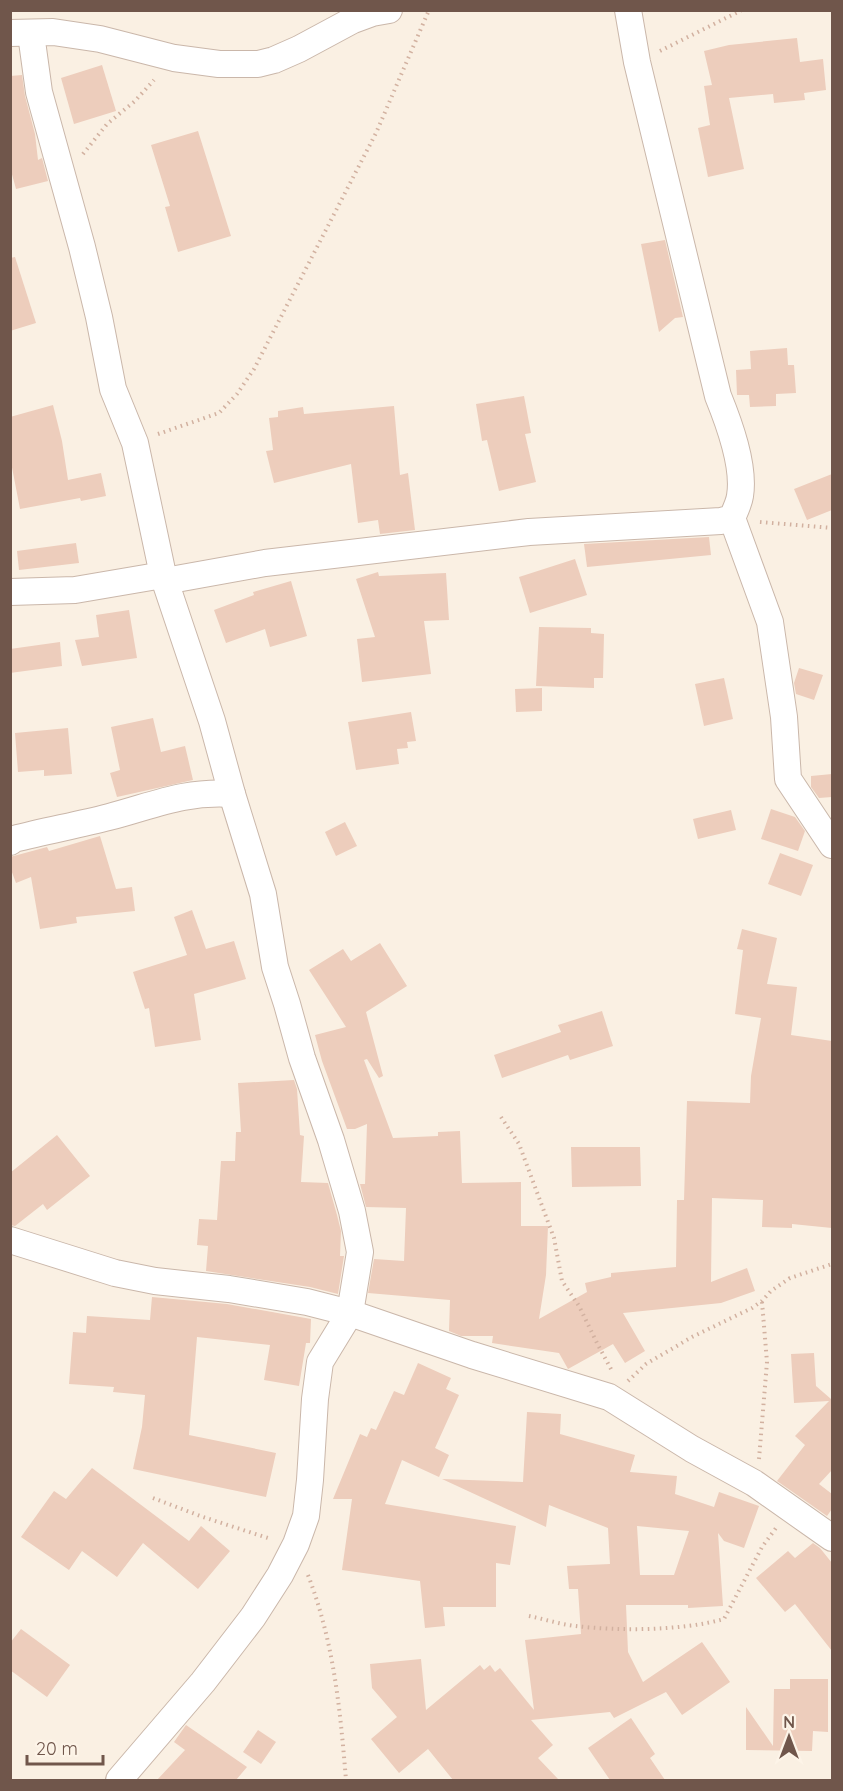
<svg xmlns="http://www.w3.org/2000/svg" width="843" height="1791" viewBox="0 0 843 1791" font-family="Quicksand,sans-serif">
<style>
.building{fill:#edcdbc;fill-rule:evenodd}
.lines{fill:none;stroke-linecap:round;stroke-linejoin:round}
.street-casing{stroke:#cab7aa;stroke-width:28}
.path{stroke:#d2b1a0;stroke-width:4;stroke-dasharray:1.5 4.5;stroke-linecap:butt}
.street{stroke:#fff;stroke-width:26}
</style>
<rect width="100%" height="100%" fill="#faf0e3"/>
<g class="building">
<polygon points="797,38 800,62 823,59 826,90 804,93 805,100 774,103 773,94 729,98 744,169 708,177 698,128 710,125 704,86 712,85 704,51 729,45"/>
<polygon points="102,65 116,111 74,124 61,78"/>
<polygon points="22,75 25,96 35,134 38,160 42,158 48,181 16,189 10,167 10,76"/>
<polygon points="198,131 231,236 178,252 165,207 170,206 151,145"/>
<polygon points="665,240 683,317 675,318 659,332 641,244"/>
<polygon points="15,257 36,323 10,331 10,258"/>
<polygon points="787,348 788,365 794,365 796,393 776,394 776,406 750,407 749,395 737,395 736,370 751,369 750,351"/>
<polygon points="524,396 531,433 525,434 536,482 499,491 487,440 482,441 476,404"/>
<polygon points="53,405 62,441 68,480 101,473 106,496 81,501 80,498 20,509 10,457 10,417"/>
<polygon points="394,406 400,475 408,473 415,530 380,534 378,520 358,523 351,464 274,483 266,451 273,450 269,418 278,417 278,411 303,407 304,414"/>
<polygon points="832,474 832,510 807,520 794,489"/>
<polygon points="709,537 711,555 587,567 584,544"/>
<polygon points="76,543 79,563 19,570 17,551"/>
<polygon points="575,559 587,595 530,613 519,577"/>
<polygon points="378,572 379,576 446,573 449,620 424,621 431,674 362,682 357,639 375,637 356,579"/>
<polygon points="291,581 307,636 270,647 265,629 226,643 214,610 254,595 253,592"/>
<polygon points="129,610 137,658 82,666 75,640 99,637 96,615"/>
<polygon points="539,627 591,628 591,633 604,634 603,678 594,678 594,688 536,686"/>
<polygon points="60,642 62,666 10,673 10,649"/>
<polygon points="799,668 823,675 814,700 796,694 794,683"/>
<polygon points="724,678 733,719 704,726 695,684"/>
<polygon points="542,688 542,711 516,712 515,689"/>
<polygon points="411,712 416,741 407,742 408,748 397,749 399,764 356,770 348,722"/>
<polygon points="153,718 161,752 185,746 193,780 117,797 110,773 120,770 111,727"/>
<polygon points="68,728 72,774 44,776 44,770 18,772 15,733"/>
<polygon points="832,774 832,797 819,798 811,787 811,776"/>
<polygon points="771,809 795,817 805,831 798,851 761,839"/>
<polygon points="731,810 736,830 698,839 693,819"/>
<polygon points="345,822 357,846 336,856 325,832"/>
<polygon points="100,836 116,889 132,887 135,911 76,917 77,923 40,929 31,877 16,883 10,867 10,857 47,847 49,851"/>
<polygon points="780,853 813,865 801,896 768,884"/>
<polygon points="192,910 206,949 234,941 246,979 194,994 201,1040 155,1047 149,1008 145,1009 133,972 187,955 174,917"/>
<polygon points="742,929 777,938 767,984 797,987 791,1035 832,1041 832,1228 792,1224 792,1228 762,1227 763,1200 712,1198 711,1282 747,1268 755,1291 721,1303 623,1313 645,1351 625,1363 613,1344 568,1369 559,1353 492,1343 493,1336 461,1336 449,1331 450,1300 368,1293 374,1259 404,1261 406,1208 366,1207 360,1184 365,1184 367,1124 355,1129 347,1129 322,1061 315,1035 346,1027 309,970 343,949 351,961 380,943 407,986 366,1012 383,1076 379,1078 367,1059 364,1060 393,1138 438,1136 438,1132 460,1131 462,1183 521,1182 521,1226 548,1226 546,1275 539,1319 587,1292 585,1283 611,1277 611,1273 676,1267 677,1200 684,1200 687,1101 750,1103 751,1076 761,1018 735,1014 743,950 737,949"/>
<polygon points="602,1011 613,1046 570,1060 568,1055 502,1078 494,1055 561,1032 558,1025"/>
<polygon points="294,1080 297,1089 300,1135 304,1136 301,1182 328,1183 337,1215 341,1231 340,1256 344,1256 338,1294 310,1287 206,1271 208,1246 197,1245 199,1219 217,1220 221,1161 235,1161 236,1132 241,1132 238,1083"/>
<polygon points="57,1135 90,1176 47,1210 43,1204 15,1226 10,1225 10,1173"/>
<polygon points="571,1147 640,1147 641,1186 572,1187"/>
<polygon points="152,1297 227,1304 311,1319 310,1343 306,1343 299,1386 264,1380 270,1345 197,1337 189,1435 276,1453 266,1497 133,1469 142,1427 145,1395 113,1392 114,1387 69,1384 73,1332 86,1333 87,1316 150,1320"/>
<polygon points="814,1353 816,1386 831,1399 832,1397 832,1470 819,1484 832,1494 832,1509 827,1516 777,1481 805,1445 795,1436 829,1401 794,1403 791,1354"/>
<polygon points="418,1363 451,1378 446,1389 459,1395 435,1448 449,1455 439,1477 402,1460 385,1504 516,1526 510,1565 496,1563 496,1607 443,1607 445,1626 425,1628 420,1581 342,1570 352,1499 333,1499 360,1434 367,1437 371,1428 376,1430 394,1391 404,1395"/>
<path d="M 527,1412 L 561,1414 L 560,1434 L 635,1455 L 630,1472 L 677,1476 L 675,1494 L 714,1507 L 719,1492 L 759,1506 L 744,1548 L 724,1541 L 718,1533 L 723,1606 L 688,1608 L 688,1605 L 626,1605 L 628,1652 L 643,1682 L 702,1642 L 730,1682 L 682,1715 L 666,1692 L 614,1718 L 610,1712 L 531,1720 L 553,1745 L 538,1758 L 559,1780 L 453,1780 L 428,1749 L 399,1773 L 371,1739 L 397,1717 L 372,1688 L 370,1664 L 421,1659 L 426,1710 L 480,1665 L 484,1670 L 490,1665 L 495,1672 L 500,1668 L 534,1710 L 525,1640 L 581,1634 L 578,1589 L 569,1589 L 567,1566 L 610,1564 L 608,1528 L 549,1505 L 546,1527 L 442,1479 L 523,1482 ZM 637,1526 L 689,1531 L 674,1575 L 640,1575 Z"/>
<polygon points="92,1468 189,1541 201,1526 230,1551 198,1589 143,1543 117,1577 82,1551 69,1570 21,1537 54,1491 66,1499"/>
<polygon points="813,1543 820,1548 832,1563 832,1651 795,1604 785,1612 756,1578 788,1551 795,1558"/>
<polygon points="21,1629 70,1665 47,1697 10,1670 10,1643"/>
<polygon points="790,1679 828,1679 828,1732 813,1731 812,1751 746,1750 746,1707 773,1746 774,1689 790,1689"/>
<polygon points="631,1718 655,1754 650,1758 665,1780 610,1780 588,1748"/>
<polygon points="186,1725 247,1767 236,1780 157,1780 185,1750 174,1742"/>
<polygon points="258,1730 276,1742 261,1764 243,1752"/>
</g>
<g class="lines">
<defs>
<g id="street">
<polyline points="10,33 53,32 100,39 174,58 219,64 258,64 274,60 299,49 353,20 372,13 389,10"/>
<polyline points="31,34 39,92 82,247 99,317 113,389 135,443 163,575 212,721 232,794 263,894 275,967 287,1004 302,1058 331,1140 352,1211 360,1252 350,1313 320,1362 315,1399 310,1480 306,1516 296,1544 280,1575 253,1617 203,1682 119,1780"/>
<polyline points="732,518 770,622 784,717 788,779 832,845"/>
<path d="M 165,581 L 265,563 L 529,532 L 721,521 L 732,518 C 735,511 739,503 740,496 C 745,466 729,423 718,396 L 637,62 L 628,10"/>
<polyline points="10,592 75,590 163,575"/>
<path d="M 10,842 L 14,839 C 45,831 78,825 109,817 C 155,805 183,791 232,794"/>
<polyline points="10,1240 115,1273 155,1281 229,1289 307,1302 350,1313 472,1355 609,1397 692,1449 754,1483 832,1538"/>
</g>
</defs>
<use href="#street" class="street-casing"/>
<g class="path">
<polyline points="660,51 742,10"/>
<polyline points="83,154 107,124 135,101 154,80"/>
<polyline points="158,434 219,413 237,394 254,369 376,133 429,10"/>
<polyline points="760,522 832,528"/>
<polyline points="501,1117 519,1144 554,1238 562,1281 579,1306 597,1343 612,1371"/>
<polyline points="628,1381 646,1364 692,1337 752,1308 762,1301 771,1291 790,1278 832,1264"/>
<polyline points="759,1459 767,1362 762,1302"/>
<polyline points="153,1498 203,1517 271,1539"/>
<path d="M 308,1575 C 334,1643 340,1708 346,1780"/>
<path d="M 529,1616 C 544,1619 559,1624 575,1626 C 618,1631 681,1631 724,1619 L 762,1547 L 776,1528"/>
</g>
<use href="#street" class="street"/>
</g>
<rect width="843" height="1791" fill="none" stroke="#70564b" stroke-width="24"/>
<g transform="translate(789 1737)" stroke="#fdf4e8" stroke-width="4.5" paint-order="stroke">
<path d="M0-4.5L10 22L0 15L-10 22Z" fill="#70564b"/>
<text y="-9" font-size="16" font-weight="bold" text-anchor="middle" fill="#70564b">N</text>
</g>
<path d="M27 1755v9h76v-9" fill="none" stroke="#70564b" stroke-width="3"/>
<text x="36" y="1755" font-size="18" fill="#70564b" stroke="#fdf4e8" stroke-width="4.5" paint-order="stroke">20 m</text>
</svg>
